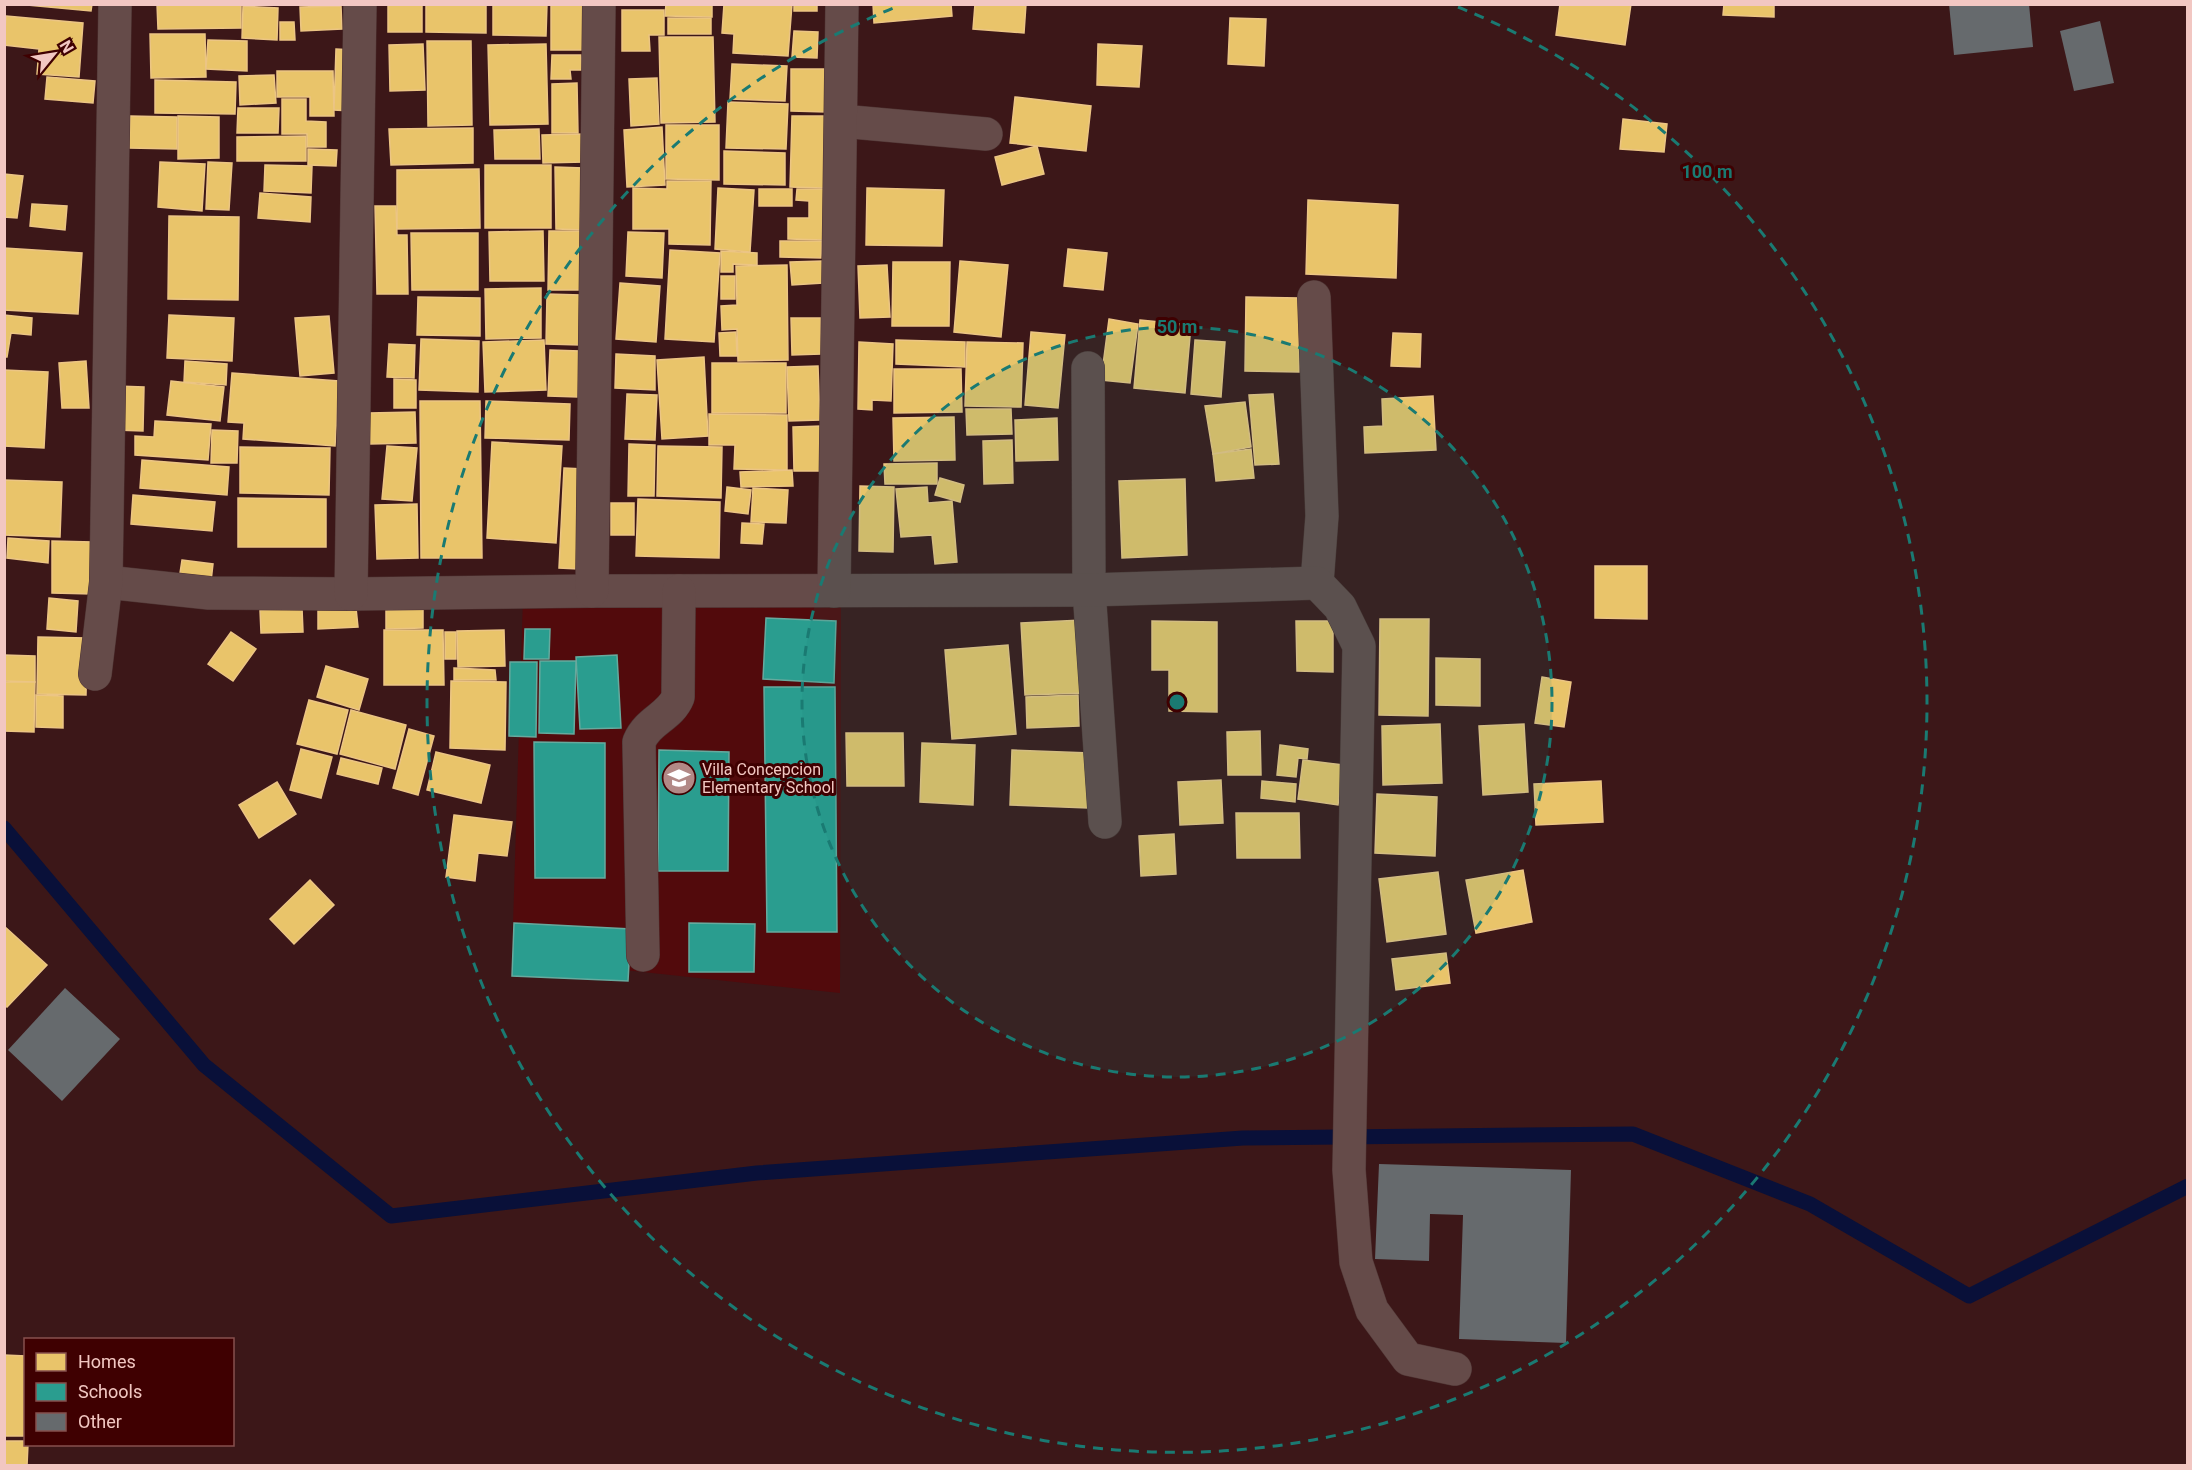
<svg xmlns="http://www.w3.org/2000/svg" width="2192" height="1470" viewBox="0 0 2192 1470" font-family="Roboto,sans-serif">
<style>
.built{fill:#520a0c}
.homes{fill:#e9c46a;stroke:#ecc584;stroke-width:1.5}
.schools{fill:#2a9d8f;stroke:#66aa9e;stroke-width:1.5}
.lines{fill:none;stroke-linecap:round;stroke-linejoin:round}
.stream{stroke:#091039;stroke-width:15}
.building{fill:#666a6d}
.minor-casing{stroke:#4e3332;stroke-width:34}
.minor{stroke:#654b49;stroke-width:33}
.ring{fill:none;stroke:#1a7a72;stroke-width:3;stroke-dasharray:10 8}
.labels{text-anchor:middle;stroke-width:6;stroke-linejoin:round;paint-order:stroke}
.poi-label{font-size:16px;fill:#f2c7c2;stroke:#3f0001;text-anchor:start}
.centre{fill:#1a7a72;stroke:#3f0001;stroke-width:3}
.ring-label{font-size:18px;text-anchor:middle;font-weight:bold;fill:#1a7a72;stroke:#3f0001;stroke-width:6;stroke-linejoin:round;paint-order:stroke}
</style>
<rect width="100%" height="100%" fill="#3c1718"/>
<polygon class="built" points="841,590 840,993 512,958 523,598"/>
<g class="homes">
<polygon points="16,4 92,4 91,11"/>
<polygon points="157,4 241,4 241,28 158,29"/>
<rect x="388" y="4" width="34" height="28"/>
<polygon points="426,4 486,4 486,33 426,32"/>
<polygon points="493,4 547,4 546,36 493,35"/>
<polygon points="551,4 588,4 587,50 551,50"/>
<polygon points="666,4 712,4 712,17 665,16"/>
<polygon points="724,4 792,4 788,56 733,53 734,34 722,33"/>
<rect x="794" y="4" width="23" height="7"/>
<polygon points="873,4 951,4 952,16 874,23"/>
<polygon points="975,4 1026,4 1024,33 973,29"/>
<polygon points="1560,4 1631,4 1625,45 1556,35"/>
<polygon points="1724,4 1774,4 1774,17 1723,15"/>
<polygon points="243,6 278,8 277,40 242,38"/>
<polygon points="341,6 342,29 301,31 300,7"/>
<polygon points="622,10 664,10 664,35 649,35 650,51 622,51"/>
<polygon points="6,16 83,23 79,77 37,74 39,49 4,45"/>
<rect x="668" y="18" width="43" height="16"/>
<polygon points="1230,18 1266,19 1264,66 1228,64"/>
<polygon points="280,22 294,22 295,40 280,40"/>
<polygon points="794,31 818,32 817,58 792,57"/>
<polygon points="150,34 205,34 206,77 151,78"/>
<polygon points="659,37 713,37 715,122 661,123"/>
<polygon points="208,40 247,41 247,71 206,69"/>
<polygon points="427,41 471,41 472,125 428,126"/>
<polygon points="423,44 425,90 390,91 389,45"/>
<polygon points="546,44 548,124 490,125 488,45"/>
<polygon points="1098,44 1142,46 1139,87 1097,85"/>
<polygon points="336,49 353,50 351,111 334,110"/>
<polygon points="552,55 581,55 582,70 570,70 571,79 551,79"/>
<polygon points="732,64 787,66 785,101 730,99"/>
<polygon points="791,69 825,69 826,112 791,111"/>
<polygon points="277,71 333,71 334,116 310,116 310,97 277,97"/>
<polygon points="274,75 276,103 240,105 239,76"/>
<polygon points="47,77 95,81 93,103 45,99"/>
<polygon points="657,78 659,124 631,126 629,79"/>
<polygon points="155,80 236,82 235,114 155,113"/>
<polygon points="577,83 578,133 552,133 552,84"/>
<polygon points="1015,97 1091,106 1086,151 1010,143"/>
<polygon points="282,99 306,99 306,121 326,122 326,147 307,147 307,134 282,134"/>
<polygon points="728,102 788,104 786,149 726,148"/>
<polygon points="238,108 279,108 278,133 237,133"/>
<polygon points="130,116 177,117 177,149 129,148"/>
<polygon points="178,116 219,117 219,158 178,159"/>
<polygon points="792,116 826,116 824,188 790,187"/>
<polygon points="1623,119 1667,124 1664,152 1620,149"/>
<polygon points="666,125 719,125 719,180 666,179"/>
<polygon points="662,127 665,185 627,187 624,130"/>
<polygon points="473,128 473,163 391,165 389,129"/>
<polygon points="539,129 540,159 495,159 494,130"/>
<polygon points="583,134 584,162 543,163 542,135"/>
<polygon points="306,136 306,161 237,161 237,137"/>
<polygon points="1037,146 1044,174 1002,185 995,157"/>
<polygon points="308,149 337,150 336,166 308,165"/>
<polygon points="724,151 785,153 785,185 724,184"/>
<polygon points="160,162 205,164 202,211 158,207"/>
<polygon points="208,162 232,163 229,210 206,209"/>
<polygon points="265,165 312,166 311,193 264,191"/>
<rect x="485" y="165" width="66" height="63"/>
<polygon points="555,167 584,168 584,230 556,229"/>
<polygon points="479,169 480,228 397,229 397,170"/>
<polygon points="4,174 23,176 17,218 4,217"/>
<polygon points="667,181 711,181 710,245 669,244 669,229 633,229 633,188 667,189"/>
<polygon points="718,188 754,190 750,252 715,249"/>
<polygon points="867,188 944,190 942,246 866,245"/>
<rect x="759" y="189" width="33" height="17"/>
<polygon points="797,189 827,189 825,240 788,239 788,218 809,218 809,201 796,200"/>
<polygon points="260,193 311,197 310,222 258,218"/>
<polygon points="1308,200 1398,205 1396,278 1306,274"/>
<polygon points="32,204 67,206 65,230 30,226"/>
<polygon points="375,206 396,206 397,235 407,235 408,294 377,294"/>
<polygon points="169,216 239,217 238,300 168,299"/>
<polygon points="543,231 544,281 490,281 489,232"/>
<polygon points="549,231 585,231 584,290 548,290"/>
<polygon points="628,232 664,233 662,278 626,276"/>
<polygon points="411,233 478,233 478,290 412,290"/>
<polygon points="780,241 822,241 821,258 780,257"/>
<polygon points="4,248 82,253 78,314 4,310"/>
<polygon points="1068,249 1107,253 1103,290 1064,286"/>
<polygon points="670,250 720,253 714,342 665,339"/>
<polygon points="721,251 757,253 757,265 733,264 733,272 721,272"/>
<polygon points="822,261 823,283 792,285 790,262"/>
<polygon points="960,261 1008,265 1001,337 954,332"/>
<polygon points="893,262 950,262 949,326 892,326"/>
<polygon points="787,265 788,360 738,361 737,329 722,330 721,306 737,305 736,266"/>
<polygon points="887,265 890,317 860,318 858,266"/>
<rect x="721" y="276" width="14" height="23"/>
<polygon points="620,283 660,286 656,342 616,339"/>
<polygon points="541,288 541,338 486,339 485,289"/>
<polygon points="547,294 581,295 580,345 546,344"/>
<polygon points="418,297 480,298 480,336 417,335"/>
<polygon points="1246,297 1300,298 1299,372 1245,371"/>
<polygon points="4,315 32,318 31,335 11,333 7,357 4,357"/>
<polygon points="169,315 234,318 232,361 167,358"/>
<polygon points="329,316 334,373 300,376 295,318"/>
<polygon points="791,318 821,318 821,354 792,355"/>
<polygon points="1109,319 1138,324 1130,383 1101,380"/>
<polygon points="1140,320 1191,325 1185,393 1134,388"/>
<polygon points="736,332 737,356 720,356 719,333"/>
<polygon points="1031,332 1065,335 1058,408 1025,405"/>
<polygon points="1393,333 1421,334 1420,367 1391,366"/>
<polygon points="421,339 479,341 478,392 419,390"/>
<polygon points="544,340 546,390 485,392 483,342"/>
<polygon points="896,340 965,342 965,367 896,364"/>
<polygon points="1195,340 1225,342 1221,397 1191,394"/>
<polygon points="859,342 893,344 891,401 872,400 872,410 858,409"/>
<polygon points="967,342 1023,343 1021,407 965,406"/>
<polygon points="389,344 415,345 414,378 387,377"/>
<polygon points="550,350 580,351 578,397 548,396"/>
<polygon points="616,354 655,356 655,390 615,388"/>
<polygon points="704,357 708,436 662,439 657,360"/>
<polygon points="86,361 89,408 62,408 59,363"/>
<polygon points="185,361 227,364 226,385 184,382"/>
<rect x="712" y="363" width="74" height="50"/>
<polygon points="818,366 820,420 789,421 787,367"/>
<polygon points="894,369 961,369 962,412 894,413"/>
<polygon points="4,370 48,372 44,448 4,446"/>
<polygon points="232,373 339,381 335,446 243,439 244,423 228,422"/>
<polygon points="394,379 416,380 416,408 394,408"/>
<polygon points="171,381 224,387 220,421 167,415"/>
<polygon points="116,386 144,387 143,431 115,430"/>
<polygon points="627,394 657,395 655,440 625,439"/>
<polygon points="1273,394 1279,464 1255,465 1249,395"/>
<polygon points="1433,396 1436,450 1365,453 1364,427 1383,426 1382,399"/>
<polygon points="420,401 480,401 482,558 421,558"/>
<polygon points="486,401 570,404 569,440 485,438"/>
<polygon points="1245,402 1251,447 1213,454 1205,406"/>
<polygon points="966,409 1011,409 1012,434 967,435"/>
<polygon points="415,412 416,443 370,444 369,413"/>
<polygon points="709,414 787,415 787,470 734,469 735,445 709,445"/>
<polygon points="954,417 955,460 894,461 893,418"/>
<polygon points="1057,418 1058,460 1016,461 1015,420"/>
<polygon points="155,421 211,424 208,460 135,455 135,436 154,437"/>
<polygon points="821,426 821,471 794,471 793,427"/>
<polygon points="212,430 238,431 237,463 211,463"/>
<polygon points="1012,440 1013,483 984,484 983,441"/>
<polygon points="492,442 562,446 556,543 487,538"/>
<polygon points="629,444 655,445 654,496 628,496"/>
<polygon points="387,446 417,448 412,501 382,499"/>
<polygon points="658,446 722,447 721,498 657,496"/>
<polygon points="240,447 330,448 329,495 240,493"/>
<polygon points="1251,449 1254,478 1216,481 1213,454"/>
<polygon points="142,460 229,467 227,495 140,488"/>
<polygon points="937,463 937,484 885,484 884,464"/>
<polygon points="564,468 584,469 578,569 559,568"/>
<polygon points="792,470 793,486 741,487 740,472"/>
<polygon points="940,478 964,485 960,502 935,495"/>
<polygon points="1185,479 1187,555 1122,558 1119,481"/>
<polygon points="4,480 62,482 60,537 4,535"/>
<polygon points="860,486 894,487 893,552 859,551"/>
<polygon points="727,487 751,490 748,514 725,511"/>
<polygon points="927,487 928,503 952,501 957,562 935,564 932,535 901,537 896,489"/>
<polygon points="753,488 788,490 786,523 751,522"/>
<polygon points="133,495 215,502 212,531 131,524"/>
<polygon points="238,498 326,499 326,547 238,547"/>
<polygon points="638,499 720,502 719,558 636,556"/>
<rect x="611" y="503" width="23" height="32"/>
<polygon points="417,504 418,558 377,559 375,505"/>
<polygon points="742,523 764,524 762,544 741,543"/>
<polygon points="8,538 49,541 48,563 7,558"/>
<polygon points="52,541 93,542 92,594 52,593"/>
<polygon points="182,560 213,564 210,590 178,586"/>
<polygon points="1595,566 1647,566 1647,619 1595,618"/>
<polygon points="49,598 78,601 76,632 47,629"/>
<polygon points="302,608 303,632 261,633 260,610"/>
<polygon points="356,608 358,627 318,629 318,609"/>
<polygon points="423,609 423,628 386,629 386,610"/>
<polygon points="1380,619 1429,619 1428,716 1379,715"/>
<polygon points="1082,620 1086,693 1025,695 1021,623"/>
<polygon points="1152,621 1217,622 1217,712 1169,711 1169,670 1152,670"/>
<polygon points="1296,621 1333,621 1333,672 1297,671"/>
<polygon points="384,630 443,630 444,685 384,685"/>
<polygon points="504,630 505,666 458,667 457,631"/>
<polygon points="231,632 256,649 233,681 208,664"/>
<rect x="445" y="632" width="11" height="27"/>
<polygon points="38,637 87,638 86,695 37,694"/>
<polygon points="1008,645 1016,734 952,739 945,650"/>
<polygon points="4,655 35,656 35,682 4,681"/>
<polygon points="1436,658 1480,659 1480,706 1436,705"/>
<polygon points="326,666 368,679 359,710 317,697"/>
<polygon points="454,668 495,670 496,680 454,680"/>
<polygon points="1542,677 1571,682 1564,727 1535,723"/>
<polygon points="451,681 506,682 505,750 450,748"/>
<polygon points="4,682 35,682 34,732 4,731"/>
<polygon points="36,695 63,696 63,728 36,727"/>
<polygon points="1078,695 1079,726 1027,728 1026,697"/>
<polygon points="309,700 348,710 337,754 297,744"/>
<polygon points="351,710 406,725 395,769 340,754"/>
<polygon points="1440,724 1442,783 1383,785 1382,726"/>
<polygon points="1524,724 1528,792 1483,795 1479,726"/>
<polygon points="409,729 434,736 418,795 393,788"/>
<polygon points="1260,731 1261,775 1228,775 1227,732"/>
<polygon points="846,733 903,733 904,786 847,786"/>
<polygon points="922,743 975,745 973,805 920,802"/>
<polygon points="1280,745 1308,749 1307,759 1298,758 1296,777 1277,775"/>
<polygon points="301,749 332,757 321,798 290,790"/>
<polygon points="1012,750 1090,753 1088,808 1010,805"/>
<polygon points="436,752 490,765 481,803 427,790"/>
<polygon points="341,758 382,768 378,784 337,774"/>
<polygon points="1303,760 1343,765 1338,805 1298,799"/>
<polygon points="1221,780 1223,823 1180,825 1178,782"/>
<polygon points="1262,781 1296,784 1295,802 1261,798"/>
<polygon points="1601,781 1603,822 1536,825 1534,784"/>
<polygon points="277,782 296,814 259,838 239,805"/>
<polygon points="1377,794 1437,797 1435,856 1375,853"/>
<polygon points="1236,813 1299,813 1300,858 1237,858"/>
<polygon points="454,815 512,822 507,856 478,853 475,881 446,877"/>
<polygon points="1174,834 1176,874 1141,876 1139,836"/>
<polygon points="1523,870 1532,922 1476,933 1466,880"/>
<polygon points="1438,872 1446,934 1387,942 1379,879"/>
<polygon points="310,880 334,905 294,944 270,919"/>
<polygon points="4,926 47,965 7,1007 4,1005"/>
<polygon points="1446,953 1450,983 1396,990 1392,959"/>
<polygon points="4,1355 26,1356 26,1436 4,1436"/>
<polygon points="4,1441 26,1441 26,1444 28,1444 27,1466 4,1466"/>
</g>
<g class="schools">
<polygon points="766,618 836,621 834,683 763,679"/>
<polygon points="525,629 550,629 549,659 524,659"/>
<polygon points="617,655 621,728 580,729 576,657"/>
<polygon points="540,661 576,661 574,734 539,733"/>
<polygon points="510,662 537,662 536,737 509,736"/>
<polygon points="764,687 835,687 837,932 767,932"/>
<polygon points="534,742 605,743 605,878 535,878"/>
<polygon points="659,750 729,752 728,871 658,871"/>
<polygon points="514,923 631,929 628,981 512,976"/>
<polygon points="689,923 755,924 754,972 689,972"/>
</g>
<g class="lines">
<polyline class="stream" points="4,828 204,1065 391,1216 757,1173 1243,1138 1633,1134 1810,1204 1969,1296 2188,1186"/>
</g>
<g class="building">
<polygon points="1949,4 2029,4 2033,47 1954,55"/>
<polygon points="2100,21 2114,83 2074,91 2060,31"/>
<polygon points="65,988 120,1039 62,1101 8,1050"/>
<polygon points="1379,1164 1571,1170 1566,1343 1459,1339 1463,1215 1430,1214 1429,1261 1375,1259"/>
</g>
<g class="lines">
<defs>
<g id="minor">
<polyline points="841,121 986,134"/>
<polyline points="1314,297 1322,516 1317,583"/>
<polyline points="1088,368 1089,590 1105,822"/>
<polyline points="106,582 209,593 351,594 592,591 1089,590 1317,583 1340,607 1359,646 1349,1170 1356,1262 1372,1310 1408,1359 1455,1369"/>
<polyline points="592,591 599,4"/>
<polyline points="834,591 842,4"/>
<polyline points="351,594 360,4"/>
<polyline points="95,674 106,582 115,4"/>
<path d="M 643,955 L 639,742 C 648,720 670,717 678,697 L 679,591"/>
</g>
</defs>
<use href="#minor" class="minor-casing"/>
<use href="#minor" class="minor"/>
</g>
<circle cx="1177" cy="702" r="375" fill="#1a7a72" fill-opacity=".12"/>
<g class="ring">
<circle cx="1177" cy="702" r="375"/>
<path d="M1458 7A750 750 0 1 1 896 7"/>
</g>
<defs>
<symbol id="school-disc" viewBox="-11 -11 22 22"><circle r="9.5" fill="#b28986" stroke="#3f0001"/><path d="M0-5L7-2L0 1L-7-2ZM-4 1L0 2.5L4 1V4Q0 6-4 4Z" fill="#fff"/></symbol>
</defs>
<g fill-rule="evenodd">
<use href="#school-disc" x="660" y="759" width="38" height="38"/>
</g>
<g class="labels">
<g class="poi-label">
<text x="702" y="775">Villa Concepcion<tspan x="702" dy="18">Elementary School</tspan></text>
</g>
</g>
<circle cx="1177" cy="702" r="9" class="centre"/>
<g class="ring-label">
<text x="1707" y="178">100 m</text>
<text x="1177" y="333">50 m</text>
</g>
<rect width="2192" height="1470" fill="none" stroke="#f2c7c2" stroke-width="12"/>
<rect x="24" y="1338" width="210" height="108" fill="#3f0001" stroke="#87504e" stroke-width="1.5"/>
<rect x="36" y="1353" width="30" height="18" fill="#e9c46a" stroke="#87504e" stroke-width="1.5"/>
<text x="78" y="1368" font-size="18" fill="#f2c7c2">Homes</text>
<rect x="36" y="1383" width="30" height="18" fill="#2a9d8f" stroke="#87504e" stroke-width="1.5"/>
<text x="78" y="1398" font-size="18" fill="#f2c7c2">Schools</text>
<rect x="36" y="1413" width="30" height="18" fill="#666a6d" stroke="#87504e" stroke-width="1.5"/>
<text x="78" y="1428" font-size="18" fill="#f2c7c2">Other</text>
<g transform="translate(54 54) rotate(60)" stroke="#3f0001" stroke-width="4.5" paint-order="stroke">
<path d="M0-4.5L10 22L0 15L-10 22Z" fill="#f2c7c2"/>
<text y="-9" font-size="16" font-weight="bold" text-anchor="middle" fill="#f2c7c2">N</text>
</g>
</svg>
